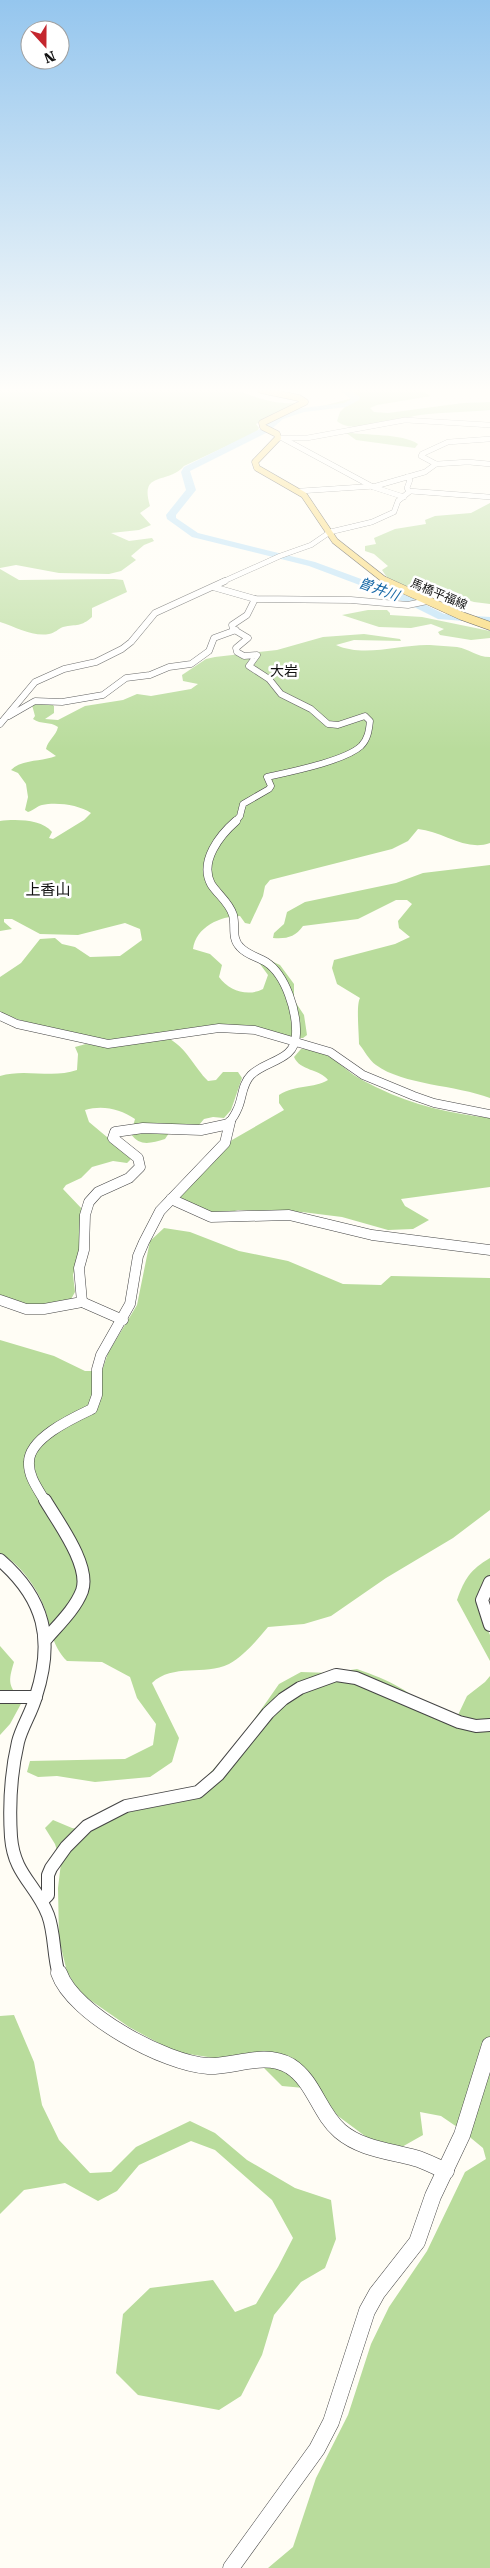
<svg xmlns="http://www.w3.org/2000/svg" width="490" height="2568" viewBox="0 0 490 2568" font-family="'Roboto Serif','Noto Sans JP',serif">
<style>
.forest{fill:#b9dc9c}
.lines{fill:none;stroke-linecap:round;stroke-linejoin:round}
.river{fill:#b9e0f7;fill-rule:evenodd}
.minor-far5-casing{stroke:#444;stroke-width:5.5}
.minor-far4-casing{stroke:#444;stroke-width:7}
.minor-far3-casing{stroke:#444;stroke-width:9}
.minor-far2-casing{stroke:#444;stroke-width:11}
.minor-far1-casing{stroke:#444;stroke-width:14}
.minor-casing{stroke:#444;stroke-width:17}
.major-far1-casing{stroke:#222;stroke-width:7}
.major-casing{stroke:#222;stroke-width:9}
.minor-far5{stroke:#fff;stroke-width:5}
.minor-far4{stroke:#fff;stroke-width:6}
.minor-far3{stroke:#fff;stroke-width:8}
.minor-far2{stroke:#fff;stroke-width:10}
.minor-far1{stroke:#fff;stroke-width:12}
.minor{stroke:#fff;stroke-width:16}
.major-far1{stroke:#f9d66b;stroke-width:6}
.major{stroke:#f9d66b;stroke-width:8}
.labels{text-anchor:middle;stroke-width:5;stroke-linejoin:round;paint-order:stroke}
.far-street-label{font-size:12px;fill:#111;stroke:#fff}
.far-water-label{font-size:14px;font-style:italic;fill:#1768a6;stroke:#fff}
.far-neighbourhood-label{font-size:14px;fill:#111;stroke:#fff}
.far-quarter-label{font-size:15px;fill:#111;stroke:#fff}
</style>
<rect width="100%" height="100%" fill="#fffdf5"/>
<g class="forest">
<path d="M 0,390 L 237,390 C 256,398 277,405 299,403 L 256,424 L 259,428 L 257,432 L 184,466 C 168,485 139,470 150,506 L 140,513 L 151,525 L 139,530 L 111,533 L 129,541 L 152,538 L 154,541 L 144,545 L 131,556 L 136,560 L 121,571 L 109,574 L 59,573 L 16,565 L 0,568 Z"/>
<path d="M 348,390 L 419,390 L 431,396 L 377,405 L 370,408 L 374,412 L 388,413 L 463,403 L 490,402 L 490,410 C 467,412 443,412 420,415 C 401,418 353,436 337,421 L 340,412 L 348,404 L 311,409 L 357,397 Z"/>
<path d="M 345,432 C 366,436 402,433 418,444 L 415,448 L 356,440 Z"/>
<polygon points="490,503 490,604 474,602 451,595 410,591 388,579 382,570 388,566 374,554 365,551 365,546 376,544 374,538 395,529 426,524 425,520 435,516 471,513"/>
<path d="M 0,569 L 19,580 L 114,579 L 123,580 L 127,592 L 92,608 L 92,617 C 81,627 77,624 63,627 C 58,629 55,633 49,634 C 33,637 16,627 0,622 Z"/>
<polygon points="368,610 387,610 390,613 390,615 422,617 490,631 490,638 471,640 440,635 438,632 444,629 431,624 411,628 379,627 342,615"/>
<path d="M 364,634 L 400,639 L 401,641 L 354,640 L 336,645 C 365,658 400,644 430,645 C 438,646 449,646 457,647 C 470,649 476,657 490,657 L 490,843 C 466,852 442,831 418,829 L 408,841 L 392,849 L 270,880 L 265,886 L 263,896 L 250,924 L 245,923 L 240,916 C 220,916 196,927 193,949 L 210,954 L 222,965 L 219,977 C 229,991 248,997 263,989 L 268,975 L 260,964 L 269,960 L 280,965 L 294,984 L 294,1000 L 304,1015 L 307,1035 L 303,1038 L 289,1038 L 244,1026 L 124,1040 L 101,1040 L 23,1021 L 0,1013 L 0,977 L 21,963 L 40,939 L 55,938 L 62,944 L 75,947 L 90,957 L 120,956 L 142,940 L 140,929 L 125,923 L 78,935 L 40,934 L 12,919 L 4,919 L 4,922 L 12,929 L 0,931 L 0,821 C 15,819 42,819 52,832 L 49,838 L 53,839 L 84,820 L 91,813 C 79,805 57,802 42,805 C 37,806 34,810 28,812 L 25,810 L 28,797 L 26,784 L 18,773 L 11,770 C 22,759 41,762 56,756 L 46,749 C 48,740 56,736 58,727 C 50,721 41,725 33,719 L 35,716 L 32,705 C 40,702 47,700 54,706 L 54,713 L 45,719 L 58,720 L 85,706 L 123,700 L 137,694 L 151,696 L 191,689 L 198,684 L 183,681 L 182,675 L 206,659 L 215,657 L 277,650 L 323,637 Z"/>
<path d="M 490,865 L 490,1098 C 456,1085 403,1085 376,1065 C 369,1060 364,1050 359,1044 C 359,1033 356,1005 360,998 L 337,984 L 332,968 L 334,960 L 395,944 L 410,937 L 399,928 L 398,921 L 412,904 L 407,900 L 396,900 L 358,919 L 303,926 C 295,937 287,939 273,938 L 274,933 L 284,924 L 287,912 L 305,902 L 396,883 L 423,873 Z"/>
<path d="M 170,1039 C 188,1050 194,1067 208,1081 L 216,1080 L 223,1072 L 238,1072 L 242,1078 L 231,1110 L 224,1118 L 213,1117 L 204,1119 L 199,1125 L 169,1133 L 165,1139 C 151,1143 140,1147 131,1134 L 135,1119 C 120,1109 103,1105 85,1110 L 89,1122 L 132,1158 L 127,1163 L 113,1161 L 92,1167 L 81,1178 L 66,1185 L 63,1189 L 82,1209 L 80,1250 L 73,1275 L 75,1292 L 70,1301 L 27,1307 L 0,1297 L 0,1076 C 25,1068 52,1079 77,1070 L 78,1054 L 75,1047 L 86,1044 L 109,1047 Z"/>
<path d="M 301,1049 C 323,1049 335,1060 351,1073 C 359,1079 370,1084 378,1088 C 412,1105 453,1114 490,1118 L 490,1187 L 401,1199 L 405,1206 L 429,1220 L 413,1229 L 388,1230 L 342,1217 L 302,1212 L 238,1210 L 224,1214 L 209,1212 L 181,1198 L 180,1192 L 232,1140 L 284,1110 L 279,1103 L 279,1095 C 297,1084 313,1089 328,1080 C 320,1069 300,1071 294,1057 Z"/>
<path d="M 164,1228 L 190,1232 L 239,1251 L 288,1261 L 343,1284 L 381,1285 L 391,1276 L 490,1278 L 490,1510 L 453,1538 L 386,1578 L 331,1616 L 304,1624 L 268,1627 C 257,1640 245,1655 229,1664 C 204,1676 173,1663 152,1683 L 179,1738 L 172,1762 L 150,1777 L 95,1782 L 57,1776 L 38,1777 L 27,1772 L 30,1761 L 125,1759 L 153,1745 L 156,1724 L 137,1698 L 130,1677 L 102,1662 L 67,1661 C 52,1646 51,1629 45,1609 C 37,1587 20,1564 0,1553 L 0,1340 L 54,1356 L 85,1371 L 102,1371 L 108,1353 L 137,1305 L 150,1241 Z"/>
<path d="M 490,1558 L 490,1577 L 478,1607 L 490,1635 L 490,1661 L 457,1600 C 465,1578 470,1570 490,1558 Z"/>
<path d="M 0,1646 L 14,1662 C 8,1682 8,1685 22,1702 L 10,1724 L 0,1735 Z"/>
<path d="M 357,1669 C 390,1681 410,1689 434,1716 L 458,1715 L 467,1696 L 485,1682 L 490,1676 L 490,2568 L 268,2568 L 293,2547 L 316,2478 L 348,2415 L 371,2344 L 389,2307 L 427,2251 L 465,2172 L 486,2159 L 483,2148 L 460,2129 L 441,2116 L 420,2112 L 423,2135 L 400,2148 L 369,2139 L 338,2116 L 321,2095 L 304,2088 L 282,2086 L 261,2065 L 175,2052 L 129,2027 L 80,1993 L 67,1972 L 59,1939 L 58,1888 L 61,1863 L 55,1844 L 45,1828 L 53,1820 L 72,1828 L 86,1830 L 114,1815 L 180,1802 L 207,1776 L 237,1744 L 279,1684 L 301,1672 L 331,1673 Z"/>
<polygon points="14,2015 34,2062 42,2105 59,2140 90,2173 111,2172 136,2147 190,2121 215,2133 247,2160 295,2188 331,2200 336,2239 325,2268 301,2282 274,2315 262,2355 241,2396 219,2410 138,2395 116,2373 123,2314 150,2288 213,2280 235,2312 256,2304 278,2267 293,2238 272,2200 215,2150 191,2141 139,2165 117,2191 98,2201 65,2183 24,2190 0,2214 0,2016"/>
</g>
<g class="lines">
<polygon class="river" points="339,390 351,390 360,397 359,400 346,407 304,412 283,419 268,432 190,471 196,490 176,515 176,518 198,533 315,562 410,597 444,614 490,617 490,623 438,619 402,601 309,566 192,537 167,519 166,515 186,490 181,472 184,467 262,428 277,415 303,408 344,403 351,399"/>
<defs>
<g id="minor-far5">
<polyline points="278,438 307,438 405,420 490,425"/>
<polyline points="284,439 373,487 404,497"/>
<polyline points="436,464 421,456 422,454 448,442 490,439"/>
<polyline points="300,491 376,486 425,472 436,464 468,462 490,464"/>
<polyline points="409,491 490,497"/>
<polyline points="222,582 280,556 311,545 330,532 372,522 394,512 398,501 409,492 407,488 410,480 407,477"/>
</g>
<g id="minor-far4">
<polyline points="213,587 255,599 351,600 408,605 427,601"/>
<polyline points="9,716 35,701 62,702 103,695 126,678 150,675 169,667 191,664 209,651 214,638 236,630"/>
<polyline points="0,724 35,682 64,669 96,662 122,649 131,642 155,613 225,581"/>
<path d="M 235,822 L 240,816 L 243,804 L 269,789 L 271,786 L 267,777 C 289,772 345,761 361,746 C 368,739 369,730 370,721 L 365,716 L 338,725 L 328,724 L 311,709 L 281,694 L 269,679 L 249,666 L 257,655 L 244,656 L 237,652 L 236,648 L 248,638 L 233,629 L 232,625 L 247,615 L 255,599"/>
</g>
<g id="minor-far3">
<polyline points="0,1016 17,1024 108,1044 219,1028 255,1030 330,1052 363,1075 414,1096 434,1103 490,1114"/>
<path d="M 229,1123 C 232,1119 235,1115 237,1110 C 243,1099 241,1085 251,1075 C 266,1060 296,1061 296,1034 C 297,1012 286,975 266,962 C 258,957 247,955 240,947 C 231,938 236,926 233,915 C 229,902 218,895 211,884 C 199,861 220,835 236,821"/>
</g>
<g id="minor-far2">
<polyline points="171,1199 211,1217 289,1215 372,1235 490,1250"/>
<polyline points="0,1300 26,1309 44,1309 82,1302 123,1320"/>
<polyline points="82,1302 79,1268 84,1250 85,1215 89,1202 98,1192 129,1178 140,1167 138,1158 113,1138 115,1132 143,1128 201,1130 229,1124"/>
<path d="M 45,1501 C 38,1489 28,1476 29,1462 C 29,1438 73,1418 92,1409 L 97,1395 L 97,1369 L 101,1355 L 130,1304 L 138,1256 L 144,1242 L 160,1211 L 225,1143 L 230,1122"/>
</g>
<g id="minor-far1">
<path d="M 45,1500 C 58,1522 91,1566 82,1591 C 75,1609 59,1624 47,1638"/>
<path d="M 0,1560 C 45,1599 54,1640 36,1696 C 32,1712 22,1726 18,1742 C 11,1772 9,1806 11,1837 C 14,1875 36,1884 48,1915 C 55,1934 53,1955 59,1975"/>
<polyline points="490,1582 482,1600 490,1625"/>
<polyline points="0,1697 36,1697"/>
<polyline points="42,1901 48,1895 48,1875 51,1868 66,1847 87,1826 126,1806 198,1792 218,1775 268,1713 283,1699 300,1688 336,1675 356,1678 459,1722 476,1726 490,1725"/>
</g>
<g id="minor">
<path d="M 59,1973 C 73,2014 166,2064 208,2066 C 235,2067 264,2051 290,2066 C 314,2081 319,2113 340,2131 C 361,2149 390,2151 415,2158 C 426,2161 436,2167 446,2171"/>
<polyline points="231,2568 317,2449 331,2422 367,2311 377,2293 417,2242 433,2196 462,2135 490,2045"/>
</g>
<polyline id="major-far1" points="261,390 299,398 305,402 262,423 263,427 277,434 278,438 255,462 257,468 304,495 335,541 387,582"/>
<polyline id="major" points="385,581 462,616 490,626"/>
</defs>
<use href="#minor-far5" class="minor-far5-casing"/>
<use href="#minor-far4" class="minor-far4-casing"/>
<use href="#minor-far3" class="minor-far3-casing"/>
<use href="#minor-far2" class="minor-far2-casing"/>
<use href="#minor-far1" class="minor-far1-casing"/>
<use href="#minor" class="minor-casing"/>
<use href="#major-far1" class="major-far1-casing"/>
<use href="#major" class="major-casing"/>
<use href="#minor-far5" class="minor-far5"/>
<use href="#minor-far4" class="minor-far4"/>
<use href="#minor-far3" class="minor-far3"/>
<use href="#minor-far2" class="minor-far2"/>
<use href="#minor-far1" class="minor-far1"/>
<use href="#minor" class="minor"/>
<use href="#major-far1" class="major-far1"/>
<use href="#major" class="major"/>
</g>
<linearGradient id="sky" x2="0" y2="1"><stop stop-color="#95c6ee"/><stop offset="0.52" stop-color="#fffefa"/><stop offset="1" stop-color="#fffefa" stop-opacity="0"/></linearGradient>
<rect width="490" height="750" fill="url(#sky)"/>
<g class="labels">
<g class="far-street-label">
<text transform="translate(439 594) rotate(23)" y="4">馬橋平福線</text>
</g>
<g class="far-water-label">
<text transform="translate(379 589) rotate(20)" y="5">曽井川</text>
</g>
<g class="far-neighbourhood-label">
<text x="284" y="676">大岩</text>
</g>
<g class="far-quarter-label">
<text x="48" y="895">上香山</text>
</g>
</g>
<g transform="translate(45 45) rotate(159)"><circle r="24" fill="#ffffff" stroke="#a0a0a0"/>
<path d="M0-4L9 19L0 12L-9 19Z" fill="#c4262e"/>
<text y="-8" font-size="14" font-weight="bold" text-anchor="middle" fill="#111111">N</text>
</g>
</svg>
